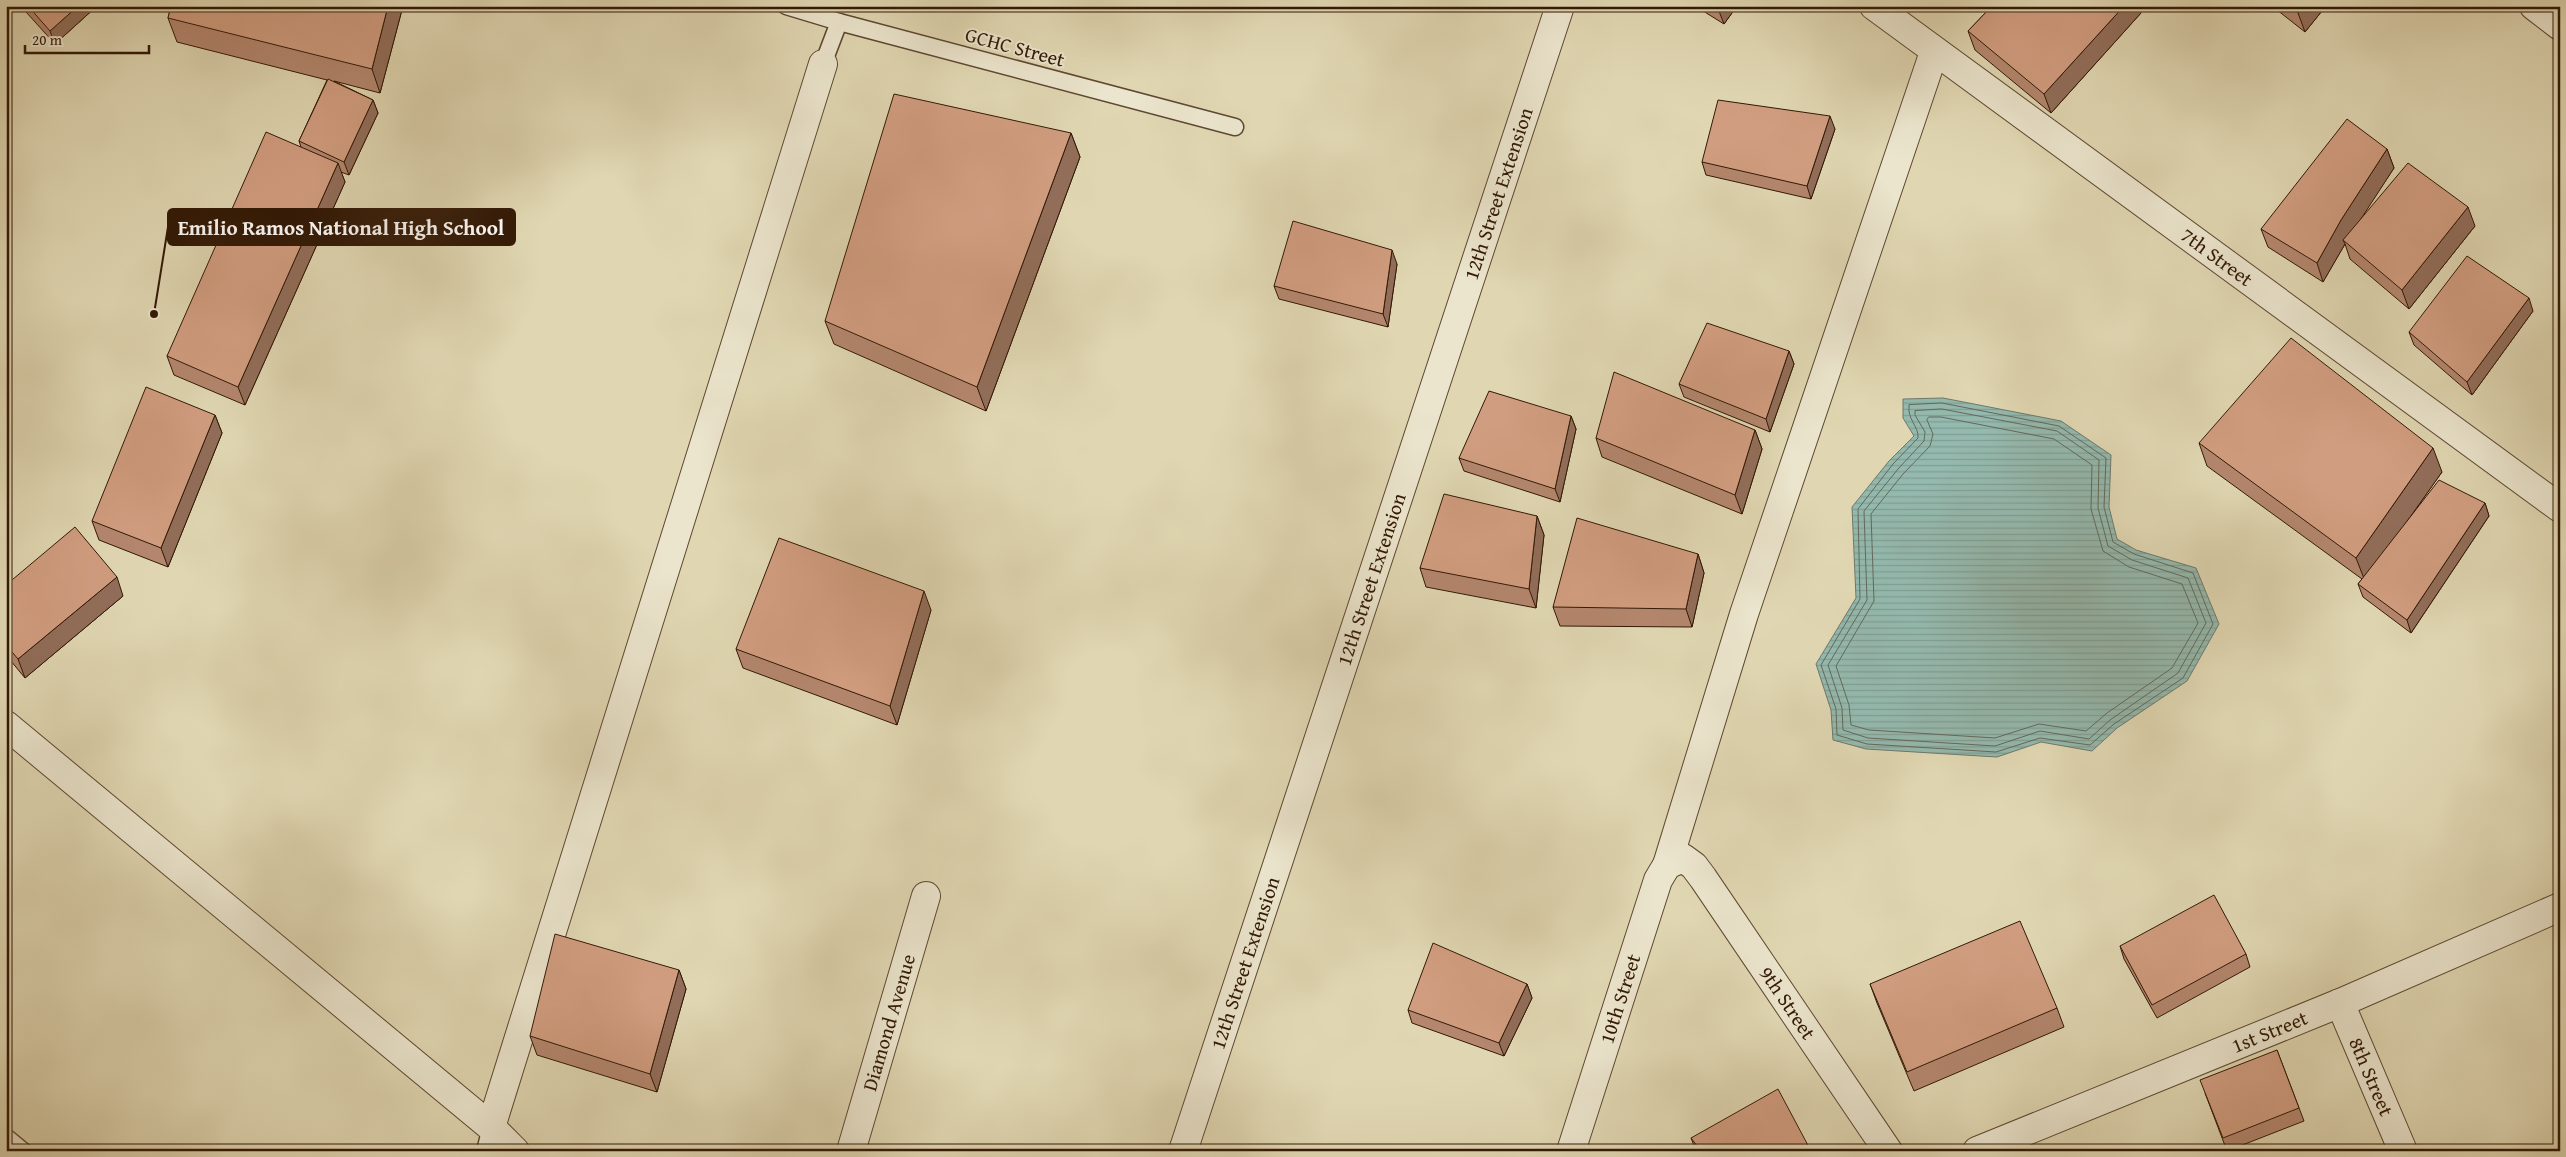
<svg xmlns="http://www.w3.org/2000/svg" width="2566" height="1157" viewBox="0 0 2566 1157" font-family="'Gentium Book Plus',serif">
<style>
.water{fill:url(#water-rules);stroke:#6d796b}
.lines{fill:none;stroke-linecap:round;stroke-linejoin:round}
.shore{stroke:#63695a;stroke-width:1}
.service-casing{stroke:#5e4831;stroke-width:19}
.minor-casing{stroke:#5e4831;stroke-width:30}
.service{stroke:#ebe5cd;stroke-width:16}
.minor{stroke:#ebe5cd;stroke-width:28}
.wall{fill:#b4876e;stroke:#321906}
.shaded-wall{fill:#926e5a;stroke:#321906}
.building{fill:#d19d80;stroke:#321906}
.labels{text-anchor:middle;stroke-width:4;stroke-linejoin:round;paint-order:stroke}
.street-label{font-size:20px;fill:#321906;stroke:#ebe5cd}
.leader{fill:none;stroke:#321906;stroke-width:2}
.callout-dot{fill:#321906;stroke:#ebe5cd;stroke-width:2}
.callout{fill:#321906;stroke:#321906;stroke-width:2}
.callout-label{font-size:21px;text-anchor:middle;font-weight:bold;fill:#fff}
</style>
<defs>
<pattern id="water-rules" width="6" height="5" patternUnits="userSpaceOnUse" patternTransform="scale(1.25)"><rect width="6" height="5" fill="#94b9ae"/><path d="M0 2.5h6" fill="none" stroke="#809e94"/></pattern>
</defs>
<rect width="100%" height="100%" fill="#e0d7b2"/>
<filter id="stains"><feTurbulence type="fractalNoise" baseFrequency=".004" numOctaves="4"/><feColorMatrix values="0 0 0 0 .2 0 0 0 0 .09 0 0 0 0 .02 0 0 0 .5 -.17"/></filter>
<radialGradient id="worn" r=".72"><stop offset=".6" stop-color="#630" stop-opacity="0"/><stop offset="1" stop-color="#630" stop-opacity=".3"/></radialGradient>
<polygon class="water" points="1943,398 2061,421 2111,455 2109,507 2117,539 2136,550 2196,568 2219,624 2187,681 2117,728 2092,751 2041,742 1997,757 1866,749 1833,740 1831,710 1816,664 1856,598 1852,507 1889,461 1914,436 1903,418 1903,399"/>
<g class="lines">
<g class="shore">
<path d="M 1942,403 L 2059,426 L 2106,458 L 2104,507 L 2113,542 L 2134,554 L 2193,573 L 2213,624 L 2183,678 L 2114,724 L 2090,745 L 2040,738 L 1996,752 L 1867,744 L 1837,735 L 1836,709 L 1821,665 L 1860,599 L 1858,509 L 1893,464 L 1918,438 C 1919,426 1907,420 1909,405 Z"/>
<polygon points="1942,409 2057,431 2099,460 2098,508 2108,546 2132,560 2188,578 2206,623 2178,673 2110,720 2089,739 2040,731 1995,746 1868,738 1843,730 1842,708 1828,665 1867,600 1864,511 1898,469 1924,441 1925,432 1915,415 1915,411"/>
<polygon points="1929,417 1941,417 2054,439 2092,465 2091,509 2103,551 2129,567 2182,584 2198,623 2172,668 2107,713 2086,731 2039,724 1995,738 1869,730 1851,725 1849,705 1836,666 1874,601 1871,514 1903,474 1930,446 1933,434 1927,420"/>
</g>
<defs>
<g id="service">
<polyline points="786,6 839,22 1235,127"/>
<polyline points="823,64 839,22"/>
<polyline points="6,1137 23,1151"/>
<polyline points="485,1151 491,1127"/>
</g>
<g id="minor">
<path id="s1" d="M 1874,6 L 2560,508"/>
<polyline points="2534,6 2560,26"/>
<polyline points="6,725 491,1127 515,1151"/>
<polyline points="1667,865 1744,614 1934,52"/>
<path id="s2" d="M 2340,1003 L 2403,1151"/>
<polyline points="491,1127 823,64"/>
<path id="s3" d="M 851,1151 L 926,896"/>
<path id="s4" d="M 1183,1151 L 1560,6"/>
<path id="s5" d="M 1571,1151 L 1658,880 L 1667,865 L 1683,858 L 1694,866 L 1703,878 L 1888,1151"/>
<path id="s6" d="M 1977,1151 L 2340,1003 L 2560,907"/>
</g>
</defs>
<use href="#service" class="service-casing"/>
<use href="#minor" class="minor-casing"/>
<use href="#service" class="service"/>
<use href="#minor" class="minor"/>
</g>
<g class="wall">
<polygon points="24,6 97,6 55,44 26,12"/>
<polygon points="171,6 403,6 380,93 334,81 373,100 378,113 349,175 341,172 345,182 245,405 174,375 167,356 301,147 299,141 327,80 177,42 168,18"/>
<polygon points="1695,6 1737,6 1724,24"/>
<polygon points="1992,6 2139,6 2141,13 2051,113 1975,50 1968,31"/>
<polygon points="2272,6 2326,6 2305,32"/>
<polygon points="1835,129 1811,199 1706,175 1702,162"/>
<polygon points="1071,133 1080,157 986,411 834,344 825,321"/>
<polygon points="2387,149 2394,168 2360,219 2475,226 2409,309 2350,259 2345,244 2323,282 2268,247 2261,229"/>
<polygon points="1397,264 1388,327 1279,299 1274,286"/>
<polygon points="2533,311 2472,395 2414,345 2409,332"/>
<polygon points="1789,351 1794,364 1770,432 1684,397 1679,384"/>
<polygon points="215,415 222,433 168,567 99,540 92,521"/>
<polygon points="1571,416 1576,429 1560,502 1464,471 1459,458"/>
<polygon points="1755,430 1762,449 1742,514 1602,457 1596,438"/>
<polygon points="2199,443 2442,472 2405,524 2485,503 2489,516 2411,633 2363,597 2358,584 2362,579 2207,466"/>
<polygon points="1537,516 1544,535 1536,608 1426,587 1420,568"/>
<polygon points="1698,554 1704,573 1692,627 1560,626 1553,607"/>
<polygon points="6,585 123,596 25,678 6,655"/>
<polygon points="931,610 897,725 743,668 736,649"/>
<polygon points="2120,946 2246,954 2250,967 2157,1018 2124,959"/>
<polygon points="679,970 686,989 657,1092 537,1055 530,1036"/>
<polygon points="1527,984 1532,998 1504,1056 1412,1023 1408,1010"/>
<polygon points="1870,984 2057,1008 2064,1027 1914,1091 1877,1003"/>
<polygon points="2277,1050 2304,1121 2227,1151 2205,1093"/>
<polygon points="1691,1138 1811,1151 1696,1151"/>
</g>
<g class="shaded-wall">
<polygon points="78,6 97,6 55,44 50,31"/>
<polygon points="388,6 403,6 380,93 372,69"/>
<polygon points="1717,6 1737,6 1724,24"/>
<polygon points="2124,6 2139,6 2141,13 2051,113 2044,94"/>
<polygon points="2304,6 2326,6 2305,32 2298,13"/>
<polygon points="373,100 378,113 349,175 344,162"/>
<polygon points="1830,116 1835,129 1811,199 1807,186"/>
<polygon points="1071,133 1080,157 986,411 977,387"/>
<polygon points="2387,149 2394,168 2346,242 2343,240 2345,244 2323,282 2317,263 2341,220"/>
<polygon points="338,163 345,182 245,405 238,387"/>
<polygon points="2468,207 2475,226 2409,309 2402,290"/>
<polygon points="1392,250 1397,264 1388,327 1383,314"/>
<polygon points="2529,298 2533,311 2472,395 2467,382"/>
<polygon points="1789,351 1794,364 1770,432 1766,419"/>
<polygon points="215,415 222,433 168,567 161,548"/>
<polygon points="1571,416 1576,429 1560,502 1555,489"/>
<polygon points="1755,430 1762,449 1742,514 1735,495"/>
<polygon points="2433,448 2442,472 2365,581 2356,558"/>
<polygon points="2485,503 2489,516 2411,633 2407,620"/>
<polygon points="1537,516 1544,535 1536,608 1529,589"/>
<polygon points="1698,554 1704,573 1692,627 1686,609"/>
<polygon points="117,577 123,596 25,678 18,659"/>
<polygon points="924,591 931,610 897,725 890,706"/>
<polygon points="679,970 686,989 657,1092 650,1074"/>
<polygon points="1527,984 1532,998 1504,1056 1499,1043"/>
</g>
<g class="building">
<polygon points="28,6 78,6 50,31"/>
<polygon points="171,6 388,6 372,69 168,18"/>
<polygon points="1992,6 2124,6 2044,94 1968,31"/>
<polygon points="2289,6 2304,6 2298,13"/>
<polygon points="328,79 373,100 344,162 299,141"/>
<polygon points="894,94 1071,133 977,387 825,321"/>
<polygon points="1718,100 1830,116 1807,186 1702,162"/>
<polygon points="2347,119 2387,149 2341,220 2317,263 2261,229"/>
<polygon points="266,132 338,163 238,387 167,356"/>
<polygon points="2408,163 2468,207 2402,290 2343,240"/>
<polygon points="1293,221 1392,250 1383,314 1274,286"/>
<polygon points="2467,256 2529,298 2467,382 2409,332"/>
<polygon points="1707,323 1789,351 1766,419 1679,384"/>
<polygon points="2291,338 2433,448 2356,558 2199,443"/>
<polygon points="1614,372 1755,430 1735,495 1596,438"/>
<polygon points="146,387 215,415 161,548 92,521"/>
<polygon points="1489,391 1571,416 1555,489 1459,458"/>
<polygon points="2439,480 2485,503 2407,620 2358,584"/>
<polygon points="1444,494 1537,516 1529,589 1420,568"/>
<polygon points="1577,518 1698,554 1686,609 1553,607"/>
<polygon points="75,527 117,577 18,659 6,645 6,585"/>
<polygon points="779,538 924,591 890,706 736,649"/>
<polygon points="2214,895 2246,954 2152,1005 2120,946"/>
<polygon points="2020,921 2057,1008 1907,1072 1870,984"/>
<polygon points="555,934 679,970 650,1074 530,1036"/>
<polygon points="1433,943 1527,984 1499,1043 1408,1010"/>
<polygon points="2277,1050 2299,1108 2223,1138 2200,1080"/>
<polygon points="1778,1089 1811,1151 1701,1151 1691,1138"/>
</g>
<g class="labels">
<g class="street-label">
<text transform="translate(1015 47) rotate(15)" y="7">GCHC Street</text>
<text dy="7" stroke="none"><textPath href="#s4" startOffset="1008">12th Street Extension</textPath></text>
<text dy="7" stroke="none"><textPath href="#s1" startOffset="425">7th Street</textPath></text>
<text dy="7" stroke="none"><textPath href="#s4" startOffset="602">12th Street Extension</textPath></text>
<text dy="7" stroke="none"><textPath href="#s4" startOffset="198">12th Street Extension</textPath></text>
<text dy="7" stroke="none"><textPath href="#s5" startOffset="160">10th Street</textPath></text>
<text dy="7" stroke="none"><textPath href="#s5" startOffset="499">9th Street</textPath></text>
<text dy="7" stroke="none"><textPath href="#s3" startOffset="134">Diamond Avenue</textPath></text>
<text dy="7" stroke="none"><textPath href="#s6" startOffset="316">1st Street</textPath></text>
<text dy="7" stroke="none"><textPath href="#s2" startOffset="80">8th Street</textPath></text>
</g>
</g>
<path class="leader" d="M154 314L168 227"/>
<circle class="callout-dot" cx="154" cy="314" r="5"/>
<rect class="callout" x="168" y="209" width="347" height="36" rx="5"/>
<g class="callout-label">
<text x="341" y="235">Emilio Ramos National High School</text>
</g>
<rect width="2566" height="1157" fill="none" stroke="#e0d7b2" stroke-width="25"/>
<rect x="8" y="8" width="2551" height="1142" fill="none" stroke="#321906" stroke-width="2.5"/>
<rect x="12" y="12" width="2541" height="1132" fill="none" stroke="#321906"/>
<path d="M25 45v8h124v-8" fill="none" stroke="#321906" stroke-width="2.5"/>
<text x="32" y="45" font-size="15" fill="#321906" stroke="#ebe5cd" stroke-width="4" paint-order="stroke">20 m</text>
<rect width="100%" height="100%" filter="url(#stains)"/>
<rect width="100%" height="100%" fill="url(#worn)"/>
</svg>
